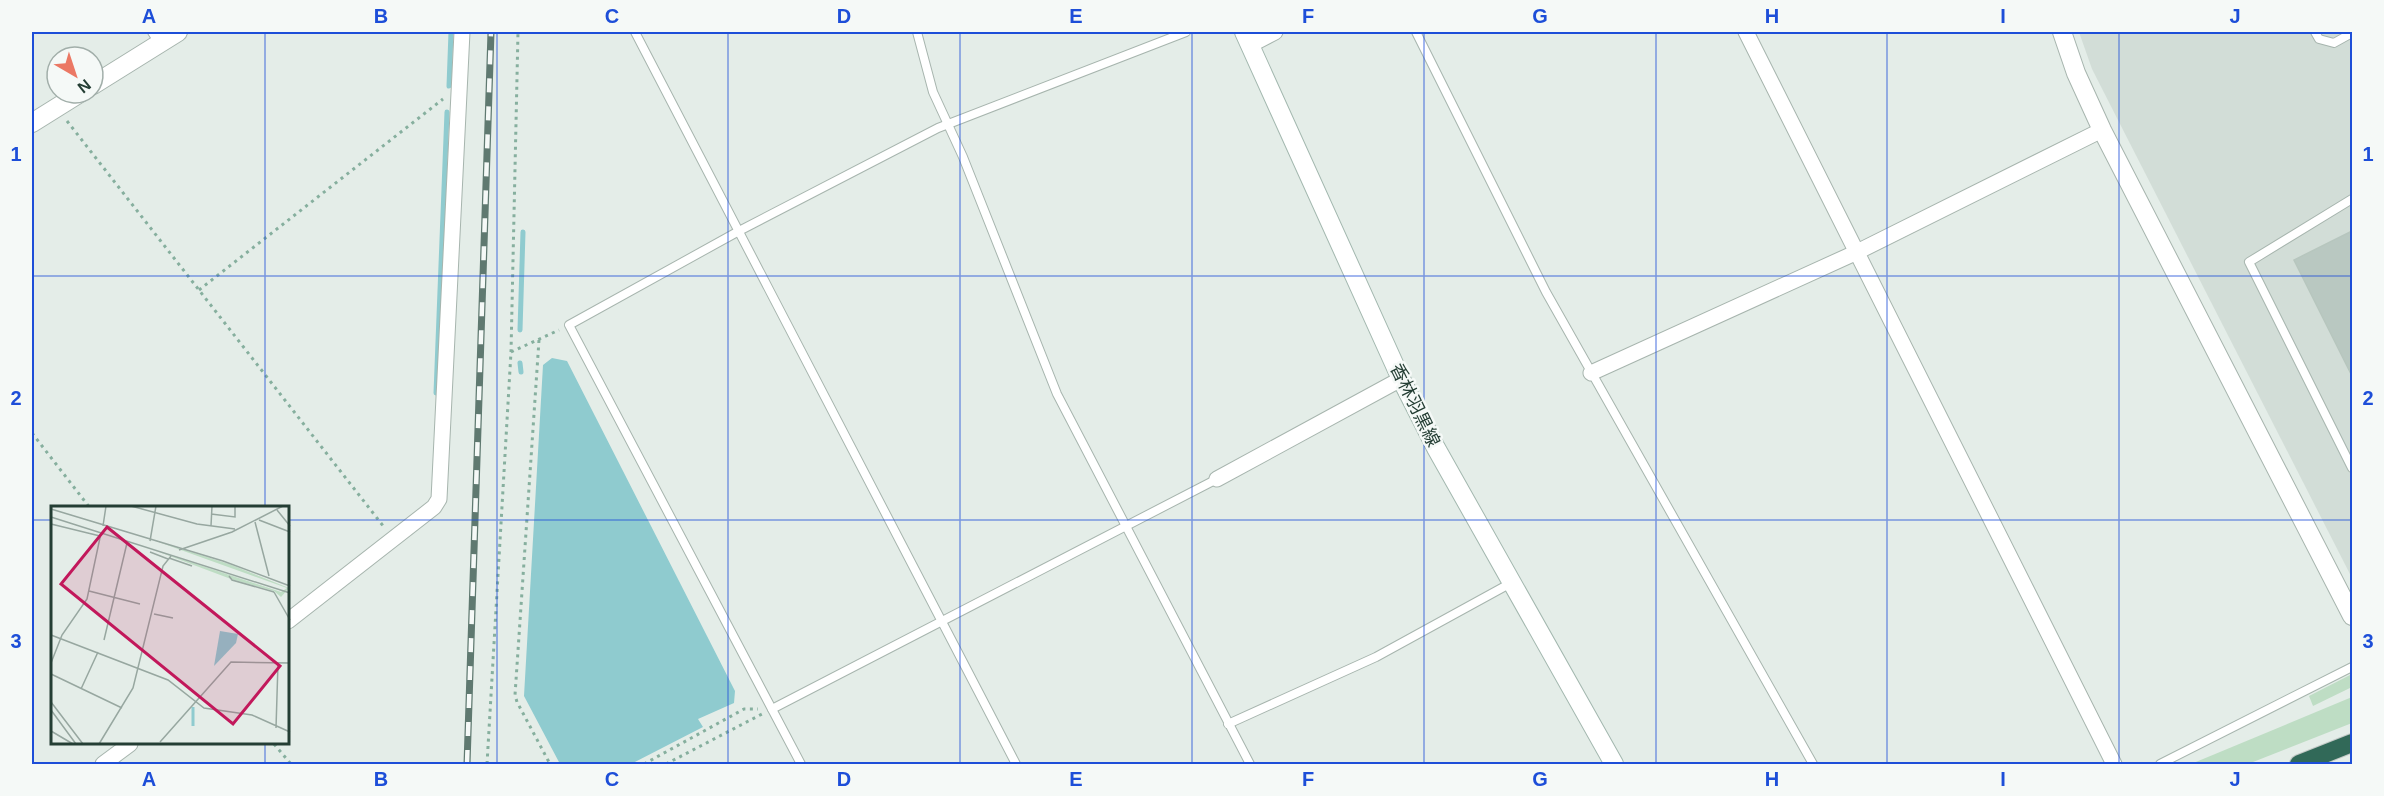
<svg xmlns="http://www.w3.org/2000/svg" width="2384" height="796" viewBox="0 0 2384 796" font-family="Helvetica,'Noto Sans JP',sans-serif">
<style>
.built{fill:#d2ddd7}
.green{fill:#beddc4}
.water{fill:#8fcbcf}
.shadow{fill:#0003}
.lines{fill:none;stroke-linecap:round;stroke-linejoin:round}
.stream{stroke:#8fcbcf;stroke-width:5}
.building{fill:#b9c8c1;stroke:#b7c6be;stroke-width:1.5}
.service-casing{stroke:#a7b5ae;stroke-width:10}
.minor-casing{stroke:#a7b5ae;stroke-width:17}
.tertiary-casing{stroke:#a7b5ae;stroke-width:20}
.secondary-casing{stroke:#a3b8af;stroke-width:20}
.motorway-casing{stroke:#c2c9c6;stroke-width:20}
.path{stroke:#86af9e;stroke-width:3;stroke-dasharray:3 4.5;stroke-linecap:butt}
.service{stroke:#fff;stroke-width:8}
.minor{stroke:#fff;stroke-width:15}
.tertiary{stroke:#fff;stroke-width:18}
.secondary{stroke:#fff;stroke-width:18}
.motorway{stroke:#316958;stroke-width:18}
.rail-casing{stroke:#5f7970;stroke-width:7}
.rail{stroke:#f5f9f7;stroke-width:4.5;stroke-dasharray:14;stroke-linecap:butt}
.grid{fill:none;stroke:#1d4ed8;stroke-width:1.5;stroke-opacity:0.55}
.labels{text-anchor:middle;stroke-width:5;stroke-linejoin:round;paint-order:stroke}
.street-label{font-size:18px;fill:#243e34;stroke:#f5f9f7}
.inset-river{fill:none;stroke:#8fcbcf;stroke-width:3}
.inset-road{fill:none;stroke:#97a7a0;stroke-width:1.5}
.view{fill:#c2185b;fill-opacity:0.15;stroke:#c2185b;stroke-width:3}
.inset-edge{fill:none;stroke:#243e34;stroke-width:3}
.neatline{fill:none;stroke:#1d4ed8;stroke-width:2}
.grid-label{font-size:20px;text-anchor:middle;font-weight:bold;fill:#1d4ed8}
</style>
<rect width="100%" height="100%" fill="#e4ede8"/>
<polygon class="built" points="2079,32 2352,32 2352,578 2120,124 2092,69"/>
<g class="green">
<polygon points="2352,674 2352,687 2313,706 2309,696"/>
<polygon points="2352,697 2352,723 2248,764 2191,764"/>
</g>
<polygon class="water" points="552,358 567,361 735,691 734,703 698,719 703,727 631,764 560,764 524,696 543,365"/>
<polygon class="shadow" points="2352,233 2352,373 2296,261"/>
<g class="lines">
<g class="stream">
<polyline points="449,86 451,32"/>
<polyline points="520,330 523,232"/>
<polyline points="520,363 521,372"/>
<polyline points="436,393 447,112"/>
</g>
</g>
<polygon class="building" points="2352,231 2352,376 2294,260"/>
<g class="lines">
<defs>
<g id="service">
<polyline points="152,32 159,43"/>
<polyline points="635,32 1016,764"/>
<polyline points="917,32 933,92 963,157 1057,394 1250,764"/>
<polyline points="1416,32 1546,292 1813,764"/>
<polyline points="2315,32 2319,39 2334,43 2352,33"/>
<polyline points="2352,199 2249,262 2352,468"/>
<polyline points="772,709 1217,479"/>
<polyline points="1228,724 1376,657 1511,583"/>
<polyline points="801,764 569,325 739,231 938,128 1186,32"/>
<polyline points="2160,764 2352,667"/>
</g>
<g id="minor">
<polyline points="1746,32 2114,764"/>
<polyline points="1250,45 1275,32"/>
<polyline points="1591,373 1855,253 2102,130"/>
<polyline points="1217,479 1401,379"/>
<polyline points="288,621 434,507 439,499 462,32"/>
<polyline points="103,764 130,744"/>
</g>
<g id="tertiary">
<polyline points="2062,32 2076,73 2102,130 2352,616"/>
<polyline points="93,85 178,32"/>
<polyline points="32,123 80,93"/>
</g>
<polyline id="secondary" points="1244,32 1401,379 1436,448 1614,764"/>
<polyline id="motorway" points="2299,764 2352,743"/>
</defs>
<use href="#service" class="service-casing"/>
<use href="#minor" class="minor-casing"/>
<use href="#tertiary" class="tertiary-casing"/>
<use href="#secondary" class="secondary-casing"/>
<use href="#motorway" class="motorway-casing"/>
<g class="path">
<polyline points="67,121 384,527"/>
<polyline points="199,290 443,99"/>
<polyline points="539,340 515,695 517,702 550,764"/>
<polyline points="511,352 559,330"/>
<polyline points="32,433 90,508"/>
<polyline points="274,744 291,764"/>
<polyline points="487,764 511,352 518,32"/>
<polyline points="644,764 744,709 758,709"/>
<polyline points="666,764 762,714"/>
</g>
<use href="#service" class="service"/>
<use href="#minor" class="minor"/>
<use href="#tertiary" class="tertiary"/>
<use href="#secondary" class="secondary"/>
<use href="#motorway" class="motorway"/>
<defs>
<polyline id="rail" points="467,764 491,32"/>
</defs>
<use href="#rail" class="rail-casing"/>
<use href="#rail" class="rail"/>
</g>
<path class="grid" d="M 265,32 L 265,508M 497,32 L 497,764M 728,32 L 728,764M 960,32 L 960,764M 1192,32 L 1192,764M 1424,32 L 1424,764M 1656,32 L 1656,764M 1887,32 L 1887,764M 2119,32 L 2119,764M 32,276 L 2352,276M 32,520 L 52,520M 288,520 L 2352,520M 265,744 L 265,764"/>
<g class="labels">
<g class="street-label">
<text transform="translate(1415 405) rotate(64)" y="6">香林羽黒線</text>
</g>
</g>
<g transform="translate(51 506)">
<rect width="238" height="238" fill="#e4ede8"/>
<path d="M 102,34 L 178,58 L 238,82 L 230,91 L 223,85 L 180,73 L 100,43 L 230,86 L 236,82 Z" fill="#beddc4"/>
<path d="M 169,125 L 187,128 L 185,137 L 163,160 Z" fill="#8fcbcf"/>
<path class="inset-river" d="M 142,201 L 142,220"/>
<path class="inset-road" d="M 80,0 L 146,18 L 184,23M 0,3 L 172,55 L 239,80M 226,4 L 239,20M 160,8 L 184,11 L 184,0M 0,11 L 239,87M 208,14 L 239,26M 204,16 L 218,70M 0,18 L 49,30M 52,20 L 55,0M 160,20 L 161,0M 99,35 L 105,0M 128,44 L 181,26 L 232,0M 99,46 L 117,53M 118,52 L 141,60M 178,70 L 181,74 L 223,86M 38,85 L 89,98M 223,86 L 239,114M 103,108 L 122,112M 0,129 L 117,174 L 153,202 L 201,209 L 239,226M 53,134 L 76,37M 0,157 L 11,129 L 36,93 L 50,27M 0,168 L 71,202M 30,183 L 47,146M 0,196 L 32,238M 0,204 L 25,238M 225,222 L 227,157M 0,225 L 22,238M 109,236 L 180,156 L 239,157M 48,238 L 82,182 L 112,60 L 120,50"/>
<path class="view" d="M 56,21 L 229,160 L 182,218 L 10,78 Z"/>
<rect width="238" height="238" class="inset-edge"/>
</g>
<rect width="2384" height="796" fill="none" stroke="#f5f9f7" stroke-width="66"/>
<g transform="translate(75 75) rotate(141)"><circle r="28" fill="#f5f9f7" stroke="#a1aea9" stroke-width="1.5"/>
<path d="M0-4.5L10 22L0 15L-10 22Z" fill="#eb7864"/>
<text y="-9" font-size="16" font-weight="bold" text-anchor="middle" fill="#243e34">N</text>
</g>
<rect x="33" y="33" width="2318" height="730" class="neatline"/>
<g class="grid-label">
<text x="149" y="23">A</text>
<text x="381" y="23">B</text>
<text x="612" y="23">C</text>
<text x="844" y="23">D</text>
<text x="1076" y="23">E</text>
<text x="1308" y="23">F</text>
<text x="1540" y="23">G</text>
<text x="1772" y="23">H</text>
<text x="2003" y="23">I</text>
<text x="2235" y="23">J</text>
<text x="16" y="161">1</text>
<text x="2368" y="161">1</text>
<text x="16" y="405">2</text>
<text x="2368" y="405">2</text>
<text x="16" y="648">3</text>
<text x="2368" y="648">3</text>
<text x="149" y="786">A</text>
<text x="381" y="786">B</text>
<text x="612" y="786">C</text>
<text x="844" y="786">D</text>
<text x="1076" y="786">E</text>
<text x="1308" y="786">F</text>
<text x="1540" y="786">G</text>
<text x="1772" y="786">H</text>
<text x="2003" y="786">I</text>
<text x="2235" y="786">J</text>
</g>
</svg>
